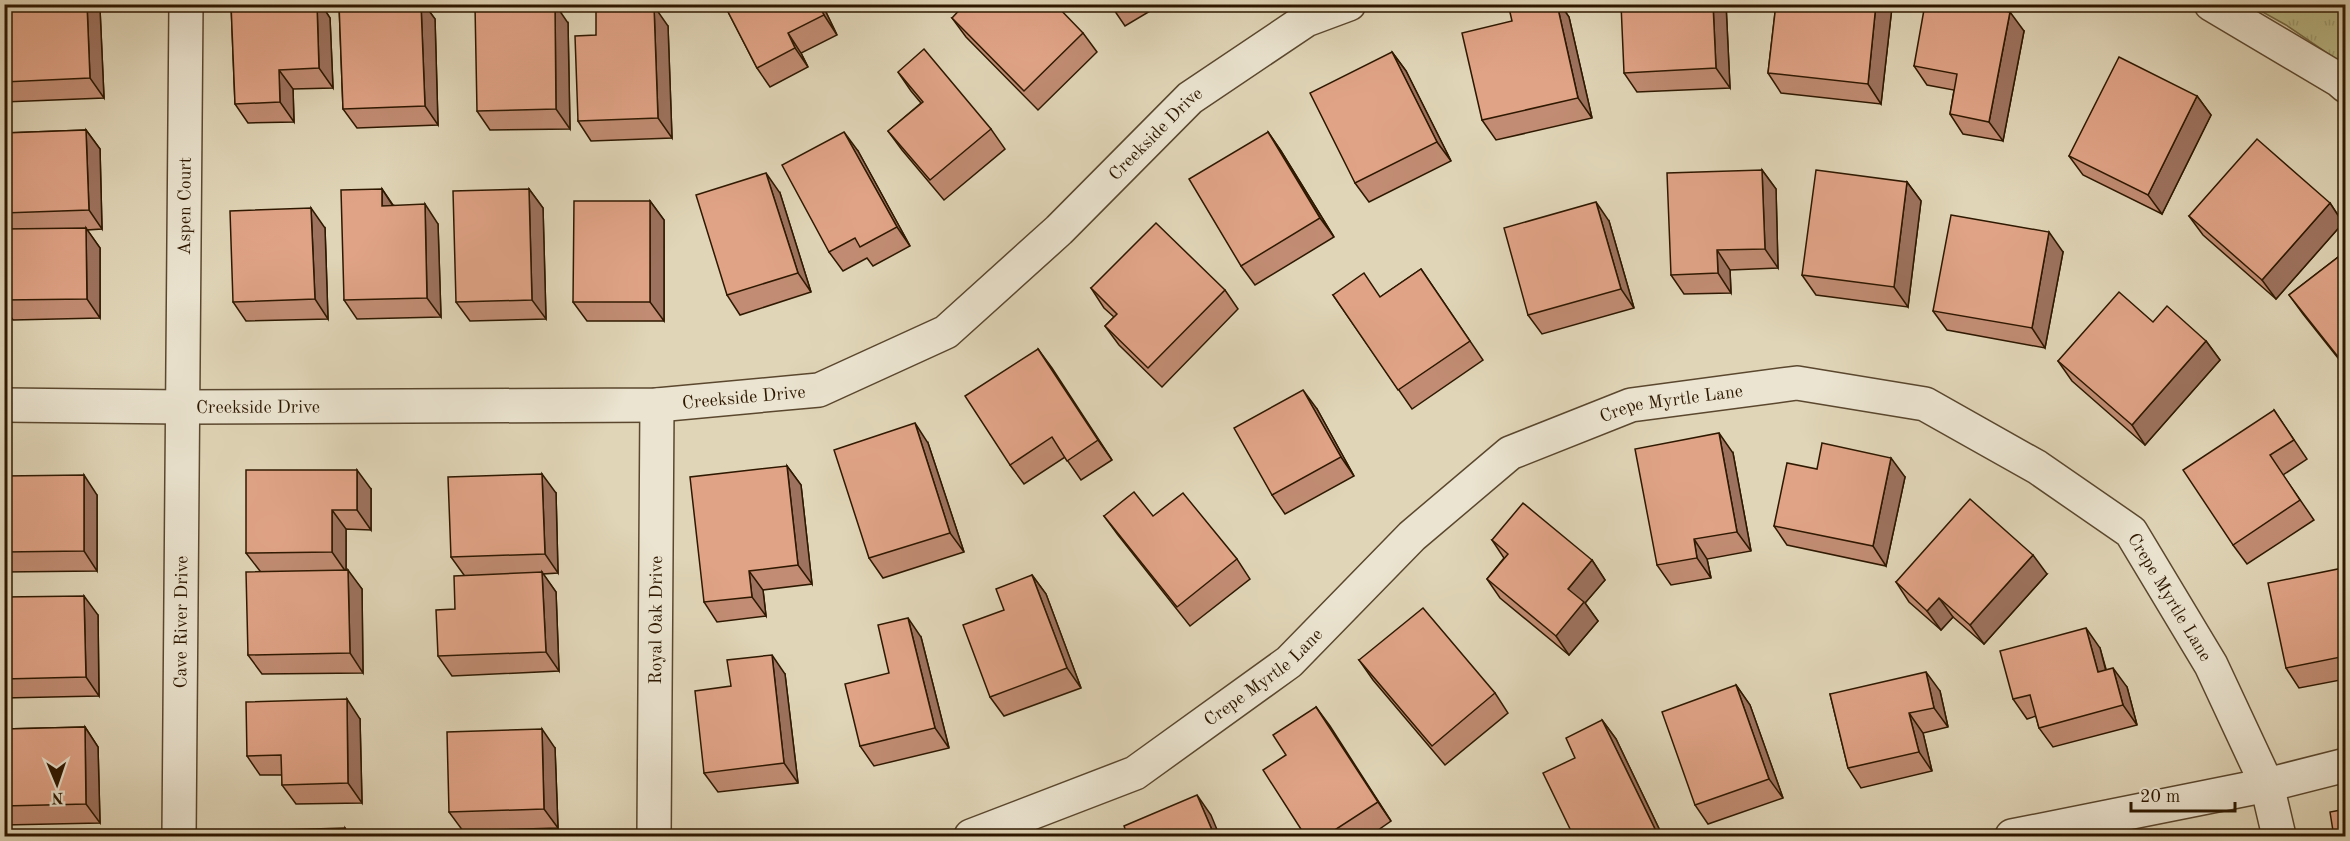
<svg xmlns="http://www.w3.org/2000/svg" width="2350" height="841" viewBox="0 0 2350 841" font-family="'Old Standard TT',serif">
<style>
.grass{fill:url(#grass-tufts);stroke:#746a44;stroke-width:1.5}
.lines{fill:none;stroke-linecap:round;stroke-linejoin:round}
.minor-casing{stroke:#5a472e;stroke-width:36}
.minor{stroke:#ebe4d0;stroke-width:33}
.wall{fill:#c18c73;stroke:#2e1800;stroke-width:1.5}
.shaded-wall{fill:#9d725e;stroke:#2e1800;stroke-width:1.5}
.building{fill:#e0a386;stroke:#2e1800;stroke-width:1.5}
.labels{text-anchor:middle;stroke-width:4.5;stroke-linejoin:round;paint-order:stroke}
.street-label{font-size:18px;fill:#2e1800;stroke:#ebe4d0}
</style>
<defs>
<pattern id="grass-tufts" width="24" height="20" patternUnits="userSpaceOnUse" patternTransform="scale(1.5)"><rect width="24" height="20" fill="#bbbb89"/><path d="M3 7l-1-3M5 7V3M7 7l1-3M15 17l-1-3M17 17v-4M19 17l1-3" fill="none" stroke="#a1a074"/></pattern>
</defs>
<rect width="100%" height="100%" fill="#e0d5b7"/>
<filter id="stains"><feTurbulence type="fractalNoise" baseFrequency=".00333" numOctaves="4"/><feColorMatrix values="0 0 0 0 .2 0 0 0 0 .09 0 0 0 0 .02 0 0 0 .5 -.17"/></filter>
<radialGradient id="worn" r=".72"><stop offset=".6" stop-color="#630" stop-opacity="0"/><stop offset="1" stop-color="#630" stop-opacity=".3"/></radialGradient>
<polygon class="grass" points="2250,5 2345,5 2345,65 2286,25"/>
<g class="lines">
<defs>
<g id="minor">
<polyline points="2211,4 2339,80 2346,86"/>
<path id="s1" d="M 4,405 L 182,407 L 657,405 L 819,390 L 946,332 L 1059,230 L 1190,98 L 1306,20 L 1349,4"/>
<path id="s2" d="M 179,836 L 186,4"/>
<path id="s3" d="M 654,836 L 657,405"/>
<path id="s4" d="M 971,836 L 1135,773 L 1289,662 L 1412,536 L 1510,453 L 1631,405 L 1797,383 L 1925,404 L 2037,467 L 2131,532 L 2211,665 L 2267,785 L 2279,836"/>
<polyline points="2012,836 2267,785 2346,765"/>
</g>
</defs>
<use href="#minor" class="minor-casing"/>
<use href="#minor" class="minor"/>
</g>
<g class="wall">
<polygon points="4,4 100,9 104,98 4,102"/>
<polygon points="231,4 321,4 330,18 333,88 293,89 294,122 248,123 235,104"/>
<polygon points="339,4 424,4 435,19 438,125 357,128 343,109"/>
<polygon points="724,4 822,4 837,35 801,53 808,67 770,87 757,68"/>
<polygon points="1110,4 1162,4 1125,26"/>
<polygon points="1525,4 1560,4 1569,17 1592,118 1496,140 1482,120 1512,21"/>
<polygon points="1726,4 1730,88 1637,92 1624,73"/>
<polygon points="1776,4 1890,4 1892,7 1881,104 1781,93 1768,73"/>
<polygon points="952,18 1083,33 1097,52 1038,110 966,37"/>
<polygon points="568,23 570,129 490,130 477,111"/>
<polygon points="668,26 672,138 591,141 578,121 596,35"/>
<polygon points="2024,31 2003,141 1963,134 1950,114 1954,90 1927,85 1914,66"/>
<polygon points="1392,52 1406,71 1451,161 1369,202 1355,183"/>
<polygon points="898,72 991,129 1005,149 944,200 902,150 888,131 921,103 911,91"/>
<polygon points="2197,96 2211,115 2162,214 2083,175 2069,156"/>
<polygon points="86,130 100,149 102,229 87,230 100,248 100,318 13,320 4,307 4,133"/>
<polygon points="1268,132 1281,151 1334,237 1255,285 1241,266"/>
<polygon points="858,151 910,246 873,266 867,258 843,271 829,252"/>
<polygon points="1762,170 1776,189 1778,268 1730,270 1731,293 1684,294 1671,275"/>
<polygon points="1907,182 1921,201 1908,307 1816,295 1802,275"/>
<polygon points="382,189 393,205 438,224 441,317 357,319 344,300"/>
<polygon points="529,189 543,208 546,319 470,321 456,302"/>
<polygon points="780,193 811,292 740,315 727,295"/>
<polygon points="650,201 664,220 664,321 587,321 573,302"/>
<polygon points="2330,203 2343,223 2276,299 2203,235 2189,216"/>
<polygon points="1609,221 1634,308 1542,334 1528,315"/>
<polygon points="325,228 328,319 246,321 233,302"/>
<polygon points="2346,251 2346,368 2303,314 2289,295"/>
<polygon points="2063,252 2045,348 1947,330 1933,311"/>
<polygon points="1421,269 1483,360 1412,409 1333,295 1380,297"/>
<polygon points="1091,288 1225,290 1238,309 1162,387 1119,345 1105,326 1114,317 1104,308"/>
<polygon points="2153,322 2206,341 2220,360 2145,445 2072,381 2058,361"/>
<polygon points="1038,349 1112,460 1081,480 1065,457 1024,484 1010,465"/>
<polygon points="1317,409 1354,476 1285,514 1272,495"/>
<polygon points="2274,410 2307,459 2283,475 2314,520 2247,564 2233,545"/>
<polygon points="928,443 964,552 883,578 869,558"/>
<polygon points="1733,453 1751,551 1707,559 1711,578 1671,585 1657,565"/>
<polygon points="787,466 801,485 812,584 763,590 766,616 717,622 704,602"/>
<polygon points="1817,469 1905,477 1886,566 1787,545 1774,526"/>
<polygon points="4,476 97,495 97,571 4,572"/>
<polygon points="371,489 371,530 346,529 346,570 362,589 363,673 262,674 248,655 260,571 246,553"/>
<polygon points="556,493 558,573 543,574 556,592 559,671 452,676 438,656 455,609 464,575 451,557"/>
<polygon points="1104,516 1153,516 1237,559 1250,579 1190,626 1118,535"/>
<polygon points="1492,540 1592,560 1605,580 1585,603 1598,621 1569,655 1500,598 1487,579 1504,558"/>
<polygon points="2343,568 2346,572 2346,679 2299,688 2286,668"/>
<polygon points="2047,574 1984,644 1953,617 1941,630 1909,602 1896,582"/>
<polygon points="1032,575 1046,594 1081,688 1004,716 990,697 1004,610"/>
<polygon points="4,597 98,615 99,696 4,698"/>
<polygon points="921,637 949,748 874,766 860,746 889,673"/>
<polygon points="2100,648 2106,669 2127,687 2137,725 2053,747 2039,728 2036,716 2027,719 2013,699"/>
<polygon points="1359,660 1495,693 1508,713 1445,765 1373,680"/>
<polygon points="785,674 798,783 718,792 704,773 731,686"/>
<polygon points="1736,685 1750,705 1783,798 1708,824 1695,805"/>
<polygon points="1940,691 1948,727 1923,733 1932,771 1861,788 1848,768 1830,694"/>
<polygon points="1316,707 1391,821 1368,837 1306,837 1286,755"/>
<polygon points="360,719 362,803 296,804 282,785 282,775 260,775 247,756"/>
<polygon points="1602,720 1616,739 1663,837 1574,837"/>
<polygon points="85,727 98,747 100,823 4,825 4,729"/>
<polygon points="555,748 558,828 463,831 449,812"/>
</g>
<g class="shaded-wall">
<polygon points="87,4 97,4 100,9 104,98 90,78"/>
<polygon points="317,4 321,4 330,18 333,88 319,68"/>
<polygon points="421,4 424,4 435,19 438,125 425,106"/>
<polygon points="555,4 568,23 570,129 556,109"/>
<polygon points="818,4 822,4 837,35 824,15"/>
<polygon points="1557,4 1560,4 1569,17 1592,118 1578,98"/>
<polygon points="1713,4 1726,4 1730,88 1716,68"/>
<polygon points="1876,4 1890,4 1892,7 1881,104 1868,84"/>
<polygon points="654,6 668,26 672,138 658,118"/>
<polygon points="2010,12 2024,31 2003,141 1989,122"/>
<polygon points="788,33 801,53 808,67 795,48"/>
<polygon points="1392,52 1406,71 1451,161 1437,142"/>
<polygon points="279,70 293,89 294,122 280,102"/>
<polygon points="2197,96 2211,115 2162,214 2148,195"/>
<polygon points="86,130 100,149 102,229 89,210"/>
<polygon points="844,132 858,151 910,246 897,227"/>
<polygon points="1268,132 1281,151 1334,237 1320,218"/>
<polygon points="1762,170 1776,189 1778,268 1765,249"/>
<polygon points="766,173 780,193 811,292 798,273"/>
<polygon points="1907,182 1921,201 1908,307 1894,287"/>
<polygon points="382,189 395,209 382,206"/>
<polygon points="529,189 543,208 546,319 532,300"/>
<polygon points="650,201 664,220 664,321 650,302"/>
<polygon points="1596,202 1609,221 1634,308 1621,289"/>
<polygon points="2330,203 2343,223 2276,299 2262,280"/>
<polygon points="425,204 438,224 441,317 427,298"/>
<polygon points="311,208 325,228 328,319 315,299"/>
<polygon points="86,228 100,248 100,318 87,299"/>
<polygon points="2049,232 2063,252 2045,348 2032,328"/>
<polygon points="1717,250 1730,270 1731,293 1718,273"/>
<polygon points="2206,341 2220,360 2145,445 2132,425"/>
<polygon points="1038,349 1052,368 1112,460 1098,440"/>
<polygon points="1303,390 1317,409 1354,476 1341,457"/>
<polygon points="915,423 928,443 964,552 950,533"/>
<polygon points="1719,433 1733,453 1751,551 1737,532"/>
<polygon points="1891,458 1905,477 1886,566 1873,546"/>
<polygon points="787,466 801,485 812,584 798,565"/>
<polygon points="357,470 371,489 371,530 357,510"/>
<polygon points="542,474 556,493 558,573 545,554"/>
<polygon points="84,475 97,495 97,571 84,551"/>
<polygon points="332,510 346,529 346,572 332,552"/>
<polygon points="1694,539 1707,559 1711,578 1697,558"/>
<polygon points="2033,555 2047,574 1984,644 1970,625"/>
<polygon points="1592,560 1605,580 1585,603 1598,621 1569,655 1556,636 1568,589"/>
<polygon points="348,570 362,589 363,673 350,653"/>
<polygon points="749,571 763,590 766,616 752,597"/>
<polygon points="542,572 556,592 559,671 546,652"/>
<polygon points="1032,575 1046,594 1081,688 1067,668"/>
<polygon points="84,596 98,615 99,696 86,677"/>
<polygon points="1939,598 1953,617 1941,630 1927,611"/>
<polygon points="908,618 921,637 949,748 935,728"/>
<polygon points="2086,628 2100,648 2111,691 2098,672"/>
<polygon points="772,655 785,674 798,783 784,763"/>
<polygon points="2113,668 2127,687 2137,725 2123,705"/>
<polygon points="1926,672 1940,691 1948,727 1934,708"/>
<polygon points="1736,685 1750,705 1783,798 1769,779"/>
<polygon points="347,699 360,719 362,803 348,783"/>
<polygon points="1316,707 1330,726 1391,821 1378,802"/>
<polygon points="1909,713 1923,733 1932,771 1919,752"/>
<polygon points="1602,720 1616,739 1663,837 1661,837 1655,829"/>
<polygon points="85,727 98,747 100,823 86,804"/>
<polygon points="542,729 555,748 558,828 544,809"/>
<polygon points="1197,795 1211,815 1220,837 1215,837"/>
<polygon points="345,828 351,837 345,837"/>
</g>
<g class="building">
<polygon points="4,4 87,4 90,78 4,82"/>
<polygon points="231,4 317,4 319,68 279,70 280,102 235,104"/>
<polygon points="339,4 421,4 425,106 343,109"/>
<polygon points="555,4 556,109 477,111 475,6"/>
<polygon points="724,4 818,4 824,15 788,33 795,48 757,68"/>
<polygon points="965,4 1055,4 1083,33 1024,91 952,18"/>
<polygon points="1525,4 1557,4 1578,98 1482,120 1462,33 1512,21 1509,8"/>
<polygon points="1621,4 1713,4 1716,68 1624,73"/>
<polygon points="1776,4 1876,4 1868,84 1768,73"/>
<polygon points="1925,4 1970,4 2010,12 1989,122 1950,114 1957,74 1914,66"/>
<polygon points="654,6 658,118 578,121 575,36 596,35 596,8"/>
<polygon points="924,49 991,129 930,180 888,131 923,102 898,72"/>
<polygon points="1392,52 1437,142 1355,183 1310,93"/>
<polygon points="2119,57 2197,96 2148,195 2069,156"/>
<polygon points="86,130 89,210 4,213 4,133"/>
<polygon points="844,132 897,227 860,247 855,238 829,252 782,165"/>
<polygon points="1268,132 1320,218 1241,266 1189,179"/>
<polygon points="2257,139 2330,203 2262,280 2189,216"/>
<polygon points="1762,170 1765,249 1717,250 1718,273 1671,275 1667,173"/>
<polygon points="1816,170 1907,182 1894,287 1802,275"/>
<polygon points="766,173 798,273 727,295 696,195"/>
<polygon points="382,189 382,206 425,204 427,298 344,300 341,190"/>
<polygon points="529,189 532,300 456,302 453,191"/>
<polygon points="574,201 650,201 650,302 573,302"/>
<polygon points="1596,202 1621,289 1528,315 1504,228"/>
<polygon points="311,208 315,299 233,302 230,211"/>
<polygon points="1951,215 2049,232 2032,328 1933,311"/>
<polygon points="1156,223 1225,290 1148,368 1105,326 1117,314 1091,288"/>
<polygon points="86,228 87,299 4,300 4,229"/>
<polygon points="2346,251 2346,361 2343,363 2289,295"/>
<polygon points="1421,269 1470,341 1398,390 1333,295 1364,273 1380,297"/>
<polygon points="2119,292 2153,322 2167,306 2206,341 2132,425 2058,361"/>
<polygon points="1038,349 1098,440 1067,461 1052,437 1010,465 965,396"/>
<polygon points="1303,390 1341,457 1272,495 1234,428"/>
<polygon points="2274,410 2294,440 2270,455 2300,500 2233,545 2183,470"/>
<polygon points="915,423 950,533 869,558 834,450"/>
<polygon points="1719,433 1737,532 1694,539 1697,558 1657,565 1635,449"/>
<polygon points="1822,443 1891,458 1873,546 1774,526 1787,463 1817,469"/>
<polygon points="787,466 798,565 749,571 752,597 704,602 690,477"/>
<polygon points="246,470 357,470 357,510 332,510 332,552 246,553"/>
<polygon points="542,474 545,554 451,557 448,477"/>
<polygon points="84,475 84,551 4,552 4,476"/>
<polygon points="1134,492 1153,516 1183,493 1237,559 1177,607 1104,516"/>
<polygon points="1970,499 2033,555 1970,625 1939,598 1927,611 1896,582"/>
<polygon points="1523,503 1592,560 1568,589 1584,602 1556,636 1487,579 1508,554 1492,540"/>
<polygon points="2343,568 2346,581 2346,656 2286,668 2268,583"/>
<polygon points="348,570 350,653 248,655 246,572"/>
<polygon points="542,572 546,652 438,656 436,610 455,609 454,576"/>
<polygon points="1032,575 1067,668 990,697 963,625 1004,610 996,589"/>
<polygon points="84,596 86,677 4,679 4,597"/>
<polygon points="1423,608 1495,693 1432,746 1359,660"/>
<polygon points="908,618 935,728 860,746 845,684 889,673 878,625"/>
<polygon points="2086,628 2098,672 2113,668 2123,705 2039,728 2030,695 2013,699 2000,651"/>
<polygon points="772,655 784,763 704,773 695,691 731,686 727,660"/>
<polygon points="1926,672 1934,708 1909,713 1919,752 1848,768 1830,694"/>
<polygon points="1736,685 1769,779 1695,805 1662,712"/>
<polygon points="347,699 348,783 282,785 281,755 247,756 246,702"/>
<polygon points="1316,707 1378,802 1324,837 1306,837 1263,770 1286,755 1273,735"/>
<polygon points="1602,720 1655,829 1641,837 1574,837 1543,773 1575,758 1566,738"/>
<polygon points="85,727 86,804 4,806 4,729"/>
<polygon points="542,729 544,809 449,812 447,732"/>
<polygon points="1197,795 1215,837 1128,837 1124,826"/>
<polygon points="2346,809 2346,837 2334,837 2330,812"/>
<polygon points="345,828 345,837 245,837 244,831"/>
</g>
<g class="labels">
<g class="street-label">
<text dy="6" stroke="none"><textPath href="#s1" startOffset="1244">Creekside Drive</textPath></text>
<text dy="6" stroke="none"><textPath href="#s2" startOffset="630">Aspen Court</textPath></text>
<text dy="6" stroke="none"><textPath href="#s1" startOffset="740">Creekside Drive</textPath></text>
<text dy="6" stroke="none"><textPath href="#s4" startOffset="840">Crepe Myrtle Lane</textPath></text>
<text dy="6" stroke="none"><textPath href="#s1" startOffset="254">Creekside Drive</textPath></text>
<text dy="6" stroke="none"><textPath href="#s4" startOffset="1416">Crepe Myrtle Lane</textPath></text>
<text dy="6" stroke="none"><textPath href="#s3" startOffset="216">Royal Oak Drive</textPath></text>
<text dy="6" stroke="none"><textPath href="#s2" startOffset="214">Cave River Drive</textPath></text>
<text dy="6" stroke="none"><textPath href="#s4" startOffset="336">Crepe Myrtle Lane</textPath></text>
</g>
</g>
<rect width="2350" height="841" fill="none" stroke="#e0d5b7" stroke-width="24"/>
<rect x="6" y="6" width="2338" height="829" fill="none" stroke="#2e1800" stroke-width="3"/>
<rect x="12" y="12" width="2326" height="817" fill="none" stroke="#2e1800" stroke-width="1.5"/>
<g transform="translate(57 784) rotate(178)" stroke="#ebe4d0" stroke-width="4.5" paint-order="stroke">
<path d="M0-4.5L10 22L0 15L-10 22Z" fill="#2e1800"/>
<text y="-9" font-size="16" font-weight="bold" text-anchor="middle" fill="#2e1800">N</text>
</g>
<path d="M2131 802v9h104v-9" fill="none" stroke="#2e1800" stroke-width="3"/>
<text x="2140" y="802" font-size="18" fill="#2e1800" stroke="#ebe4d0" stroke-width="4.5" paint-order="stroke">20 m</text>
<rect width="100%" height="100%" filter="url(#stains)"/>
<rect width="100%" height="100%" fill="url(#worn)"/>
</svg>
